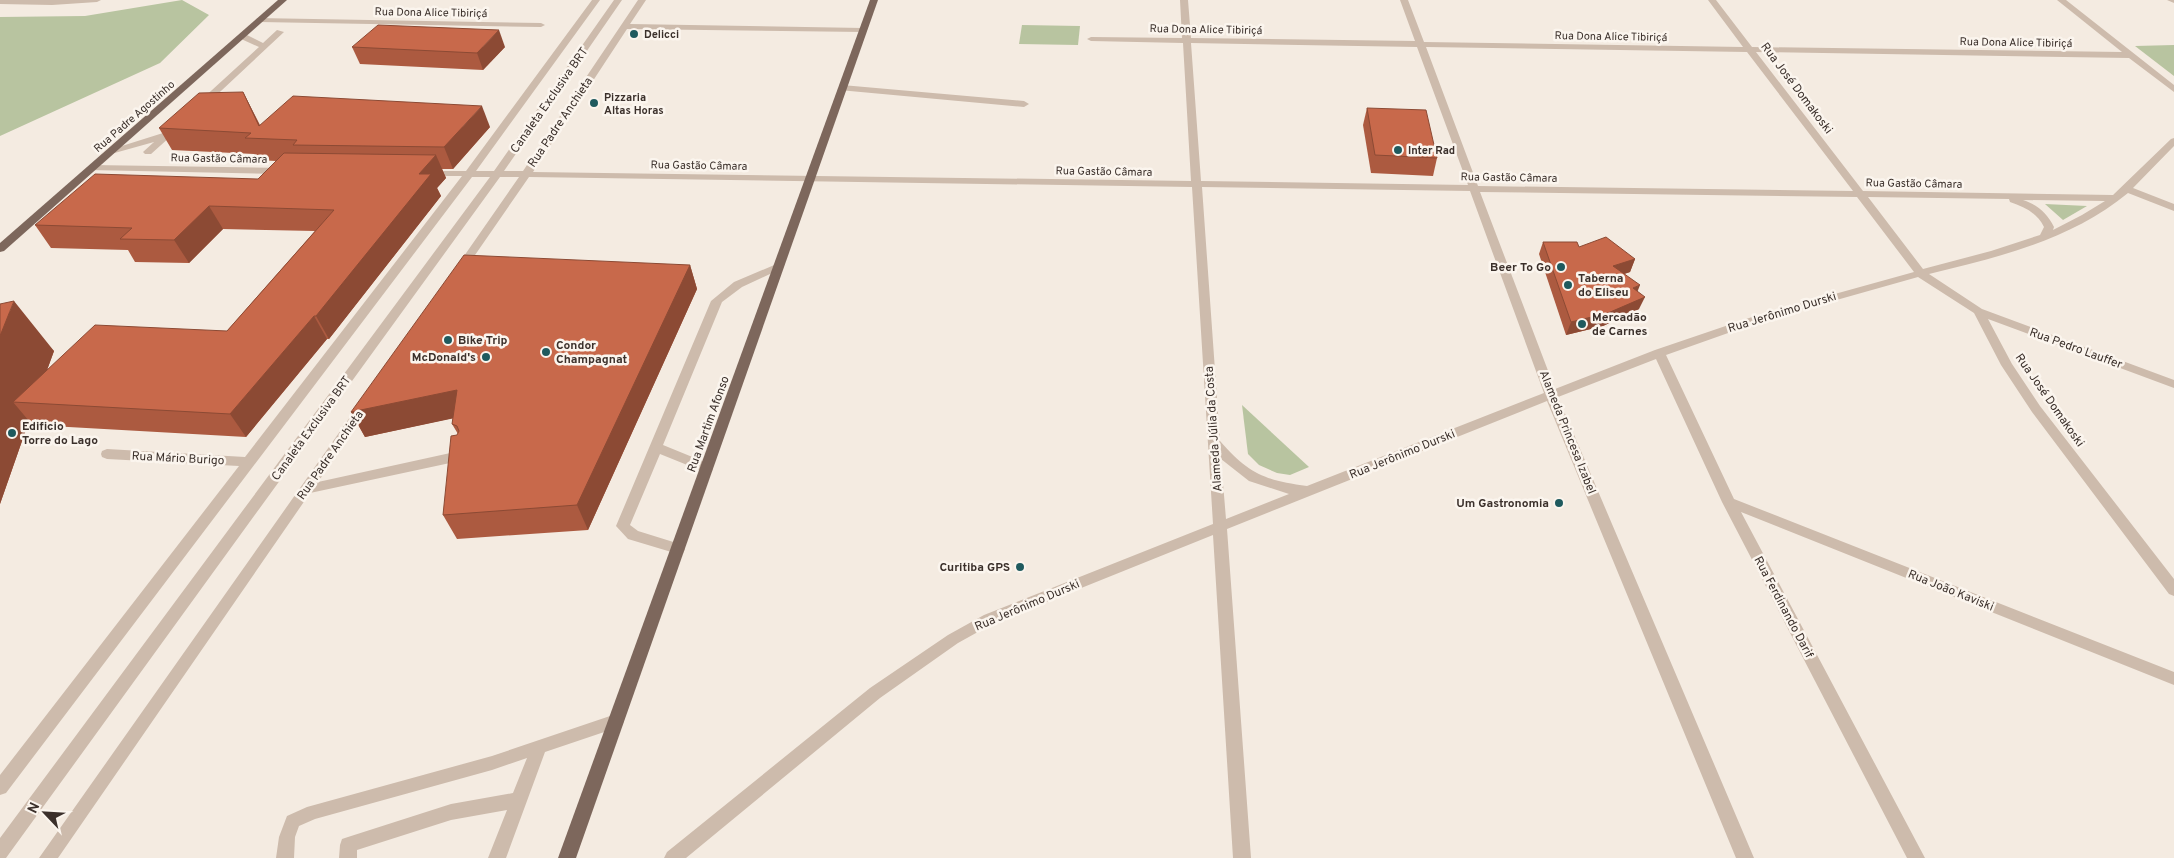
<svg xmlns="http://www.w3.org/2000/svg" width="2174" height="858" viewBox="0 0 2174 858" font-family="Overpass,sans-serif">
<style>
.green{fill:#b8c4a0}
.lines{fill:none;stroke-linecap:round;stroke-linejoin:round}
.minor{fill:#cdbbac;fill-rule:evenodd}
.major{fill:#7d675c;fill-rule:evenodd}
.wall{fill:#ac5a40}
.shaded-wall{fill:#8c4a34}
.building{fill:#c8694b;stroke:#8c4a34}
.poi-dot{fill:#1f5a5e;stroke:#fbf5ee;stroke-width:2}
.labels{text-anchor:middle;stroke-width:5;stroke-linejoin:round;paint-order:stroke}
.far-street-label{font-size:11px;fill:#3b302b;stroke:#fbf5ee}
.far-poi-label{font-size:11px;font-weight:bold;fill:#3b302b;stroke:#fbf5ee;text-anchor:start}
.street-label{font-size:12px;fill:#3b302b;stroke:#fbf5ee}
.poi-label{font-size:12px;font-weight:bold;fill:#3b302b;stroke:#fbf5ee;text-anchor:start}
</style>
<rect width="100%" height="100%" fill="#f4ebe1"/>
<g class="green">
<polygon points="182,0 209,15 160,63 0,136 0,17 85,16"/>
<polygon points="1022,25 1080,26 1078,45 1019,44"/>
<polygon points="2174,45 2174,76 2135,46"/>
<polygon points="2045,204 2087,206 2063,220"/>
<polygon points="1242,405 1309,467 1290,475 1277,473 1259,465 1248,454"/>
</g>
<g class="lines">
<g class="minor">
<polygon points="0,0 101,0 97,2 52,5 0,4"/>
<path d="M 592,0 L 600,0 L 476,171 L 494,171 L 614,0 L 622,0 L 504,171 L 523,171 L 638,0 L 646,0 L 630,24 L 863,28 L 867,30 L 863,32 L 627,29 L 533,172 L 1191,181 L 1183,43 L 1091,41 L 1087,39 L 1091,37 L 1182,38 L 1180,0 L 1188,0 L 1191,38 L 1415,41 L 1400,0 L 1408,0 L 1424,42 L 1743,47 L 1708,0 L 1716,0 L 1752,47 L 2122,52 L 2057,0 L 2066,0 L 2174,85 L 2174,92 L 2129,58 L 1756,52 L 1863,191 L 2113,195 L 2171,139 L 2174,138 L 2174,146 L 2133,188 L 2174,204 L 2174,211 L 2128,193 C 2071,240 1999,257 1929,274 L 1982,309 L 2174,380 L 2174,388 L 1988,319 L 2012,364 L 2040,406 L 2174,579 L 2174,596 L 2169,594 L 2032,412 L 2001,365 L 1974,313 L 1918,277 L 1762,321 L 1666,355 L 1734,499 L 2174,672 L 2174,685 L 1741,512 L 1925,858 L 1907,858 L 1722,502 L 1656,359 L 1558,397 L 1754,858 L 1736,858 L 1547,401 L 1227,529 L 1251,858 L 1233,858 L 1213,535 L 994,623 L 958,643 L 880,698 L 686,858 L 664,858 L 667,852 L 870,688 L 948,635 L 984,615 L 1213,524 L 1192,187 L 529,177 L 464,271 L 456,271 L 455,269 L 519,177 L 500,177 L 6,858 L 0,858 L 0,838 L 490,177 L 472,177 L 6,793 L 0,795 L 0,775 L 239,466 L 107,459 L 102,457 L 101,454 L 102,451 L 107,449 L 245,457 L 462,176 L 428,176 L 425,175 L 425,171 L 466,171 ZM 1191,43 L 1417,47 L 1468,185 L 1201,181 ZM 1426,47 L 1747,52 L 1853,191 L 1478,186 ZM 1202,187 L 1470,191 L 1544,393 L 1307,486 C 1264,480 1249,474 1220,441 ZM 1480,192 L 1857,197 L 1914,272 L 1755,316 L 1655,350 L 1555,389 ZM 1868,197 L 2009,199 L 2010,202 C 2025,207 2037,213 2044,227 L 2040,235 L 1991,251 L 1923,269 ZM 2023,200 L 2105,201 L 2082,215 L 2053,230 L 2054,227 C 2047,213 2038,205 2023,200 ZM 1221,459 L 1249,481 L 1289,494 L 1226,519 Z"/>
<polygon points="2167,0 2174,0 2174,3"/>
<polygon points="257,18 541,23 545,25 541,27 260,22 256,20"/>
<polygon points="277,30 284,32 206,105 200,105 200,101 259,47 239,38 239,34 245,34 263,43"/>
<polygon points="842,85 1024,101 1029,104 1024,107 839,90 839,86"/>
<polygon points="177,123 182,126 180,128 151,154 145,154 143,152 154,142 111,154 106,151 163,133"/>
<polygon points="92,165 283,168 288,171 283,174 89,170 89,166"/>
<polygon points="779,263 784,266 783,268 742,287 722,302 663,445 712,465 713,468 712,471 707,473 660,454 630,525 638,531 683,545 685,549 683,553 678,554 628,539 616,526 711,301 734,282"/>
<polygon points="364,402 370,406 318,482 464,450 469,452 470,455 469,458 464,460 310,493 58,858 39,858 360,403"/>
<polygon points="616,714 622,716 624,721 622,726 545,752 506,858 488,858 507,810 451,820 357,850 357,858 339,858 340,845 342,839 348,837 451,804 513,793 527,758 492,770 315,819 299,826 295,837 294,858 276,858 279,837 287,816 307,807 492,756"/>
</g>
<g class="major">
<polygon points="278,0 287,0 4,251 0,252 0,243"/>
<polygon points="870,0 878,0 576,858 558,858"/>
</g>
</g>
<g class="wall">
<polygon points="352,47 505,47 483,70 360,64"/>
<polygon points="243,92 260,125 490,127 453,169 442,169 446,178 437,188 441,196 329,339 327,339 246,437 33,425 29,421 0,504 0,304 54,351 47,370 227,331 315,231 223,229 189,263 135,262 128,250 51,248 35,225 258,179 276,161 257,160 254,154 172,150 159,128"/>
<polygon points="1367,108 1437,158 1433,176 1371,173 1363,125"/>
<polygon points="1543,242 1635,259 1630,272 1624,274 1638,292 1639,309 1603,326 1566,335 1539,254"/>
<polygon points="690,265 697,289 588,530 457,539 443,515 458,434 452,424 453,418 365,437 351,412"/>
</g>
<g class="shaded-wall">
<polygon points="499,30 505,47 483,70 477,53"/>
<polygon points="243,92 254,114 266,139 259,126"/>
<polygon points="482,106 490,127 453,169 444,147"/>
<polygon points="436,155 446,178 437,188 441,196 329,339 316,316 419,174"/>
<polygon points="209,206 223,229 189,263 174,240"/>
<polygon points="1635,259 1630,272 1609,279 1613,266"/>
<polygon points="690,265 697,289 588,530 577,505"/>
<polygon points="1640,285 1635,298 1633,288"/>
<polygon points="1645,297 1639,309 1603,326 1566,335 1571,322"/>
<polygon points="14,301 54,351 35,403 13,402 29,421 0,504 0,336"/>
<polygon points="314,316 327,339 246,437 230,414"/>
<polygon points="457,390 469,415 365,437 351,412"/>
</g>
<g class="building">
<polygon points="378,25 499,30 477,53 352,47"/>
<polygon points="243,92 259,126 293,96 482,106 444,147 293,145 297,140 245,138 251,133 159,128 199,93"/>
<polygon points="1367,108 1426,110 1437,158 1375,155"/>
<polygon points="284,153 436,155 419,174 431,174 316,316 314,316 230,414 13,402 95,325 227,331 334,210 209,206 174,240 120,239 132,228 35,225 95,174 258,179"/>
<polygon points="1606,237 1635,259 1613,266 1640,285 1633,288 1645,297 1608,313 1571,322 1543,242 1577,242 1579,247"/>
<polygon points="464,255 690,265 577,505 443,515 451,436 457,435 459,431 457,426 452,424 457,390 351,412"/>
<polygon points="14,301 0,336 0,304"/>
</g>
<g class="poi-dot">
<circle cx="634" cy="34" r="5"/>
<circle cx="594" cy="103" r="5"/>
<circle cx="1398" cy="150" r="5"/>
<circle cx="1561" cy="267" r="5"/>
<circle cx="1568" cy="285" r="5"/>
<circle cx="1582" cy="324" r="5"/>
<circle cx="448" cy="340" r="5"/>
<circle cx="546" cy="352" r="5"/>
<circle cx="486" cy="357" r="5"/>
<circle cx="12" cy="433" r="5"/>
<circle cx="1559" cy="503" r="5"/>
<circle cx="1020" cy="567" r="5"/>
</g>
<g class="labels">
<g class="far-street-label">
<text transform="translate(431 12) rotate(1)" y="4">Rua Dona Alice Tibiriçá</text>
<text transform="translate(1206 29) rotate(1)" y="4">Rua Dona Alice Tibiriçá</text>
<text transform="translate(1611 36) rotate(1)" y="4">Rua Dona Alice Tibiriçá</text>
<text transform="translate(2016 42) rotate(1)" y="4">Rua Dona Alice Tibiriçá</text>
<text transform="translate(134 116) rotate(-41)" y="4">Rua Padre Agostinho</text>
<text transform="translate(219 158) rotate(1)" y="4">Rua Gastão Câmara</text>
<text transform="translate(699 165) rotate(1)" y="4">Rua Gastão Câmara</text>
<text transform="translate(1104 171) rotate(1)" y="4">Rua Gastão Câmara</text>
<text transform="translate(1509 177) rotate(1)" y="4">Rua Gastão Câmara</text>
<text transform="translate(1914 183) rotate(1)" y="4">Rua Gastão Câmara</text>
</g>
<g class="far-poi-label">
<text x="644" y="38">Delicci</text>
<text x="604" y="101">Pizzaria<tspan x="604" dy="13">Altas Horas</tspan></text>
<text x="1408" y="154">Inter Rad</text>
</g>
<g class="street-label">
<text transform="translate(1797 88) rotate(53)" y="4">Rua José Domakoski</text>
<text transform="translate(549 100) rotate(-55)" y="4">Canaleta Exclusiva BRT</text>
<text transform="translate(560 122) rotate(-56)" y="4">Rua Padre Anchieta</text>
<text transform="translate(1782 312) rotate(-17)" y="4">Rua Jerônimo Durski</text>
<text transform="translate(2076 348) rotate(20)" y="4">Rua Pedro Lauffer</text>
<text transform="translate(2050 400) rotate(55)" y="4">Rua José Domakoski</text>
<text transform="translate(708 424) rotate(-70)" y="4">Rua Martim Afonso</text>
<text transform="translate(311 428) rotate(-54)" y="4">Canaleta Exclusiva BRT</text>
<text transform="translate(1213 429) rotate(-94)" y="4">Alameda Júlia da Costa</text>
<text transform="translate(1568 432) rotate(68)" y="4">Alameda Princesa Izabel</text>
<text transform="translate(1402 454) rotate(-22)" y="4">Rua Jerônimo Durski</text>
<text transform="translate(330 455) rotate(-55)" y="4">Rua Padre Anchieta</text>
<text transform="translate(178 458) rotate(3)" y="4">Rua Mário Burigo</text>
<text transform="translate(1951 590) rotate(22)" y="4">Rua João Kaviski</text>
<text transform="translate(1027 605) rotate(-23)" y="4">Rua Jerônimo Durski</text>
<text transform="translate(1784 607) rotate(62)" y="4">Rua Ferdinando Darif</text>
</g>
<g class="poi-label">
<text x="1551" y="271" text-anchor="end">Beer To Go</text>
<text x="1578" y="282">Taberna<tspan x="1578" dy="14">do Eliseu</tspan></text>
<text x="1592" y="321">Mercadão<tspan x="1592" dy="14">de Carnes</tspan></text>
<text x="458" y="344">Bike Trip</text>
<text x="556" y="349">Condor<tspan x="556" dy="14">Champagnat</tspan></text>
<text x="476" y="361" text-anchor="end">McDonald's</text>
<text x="22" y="430">Edificio<tspan x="22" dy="14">Torre do Lago</tspan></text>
<text x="1549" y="507" text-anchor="end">Um Gastronomia</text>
<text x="1010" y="571" text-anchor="end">Curitiba GPS</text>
</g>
</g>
<g transform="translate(45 813) rotate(295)" stroke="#fbf5ee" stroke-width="4" paint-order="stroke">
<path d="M0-4L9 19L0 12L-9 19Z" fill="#3b302b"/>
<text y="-8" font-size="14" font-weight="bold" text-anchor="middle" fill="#3b302b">N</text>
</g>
</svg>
